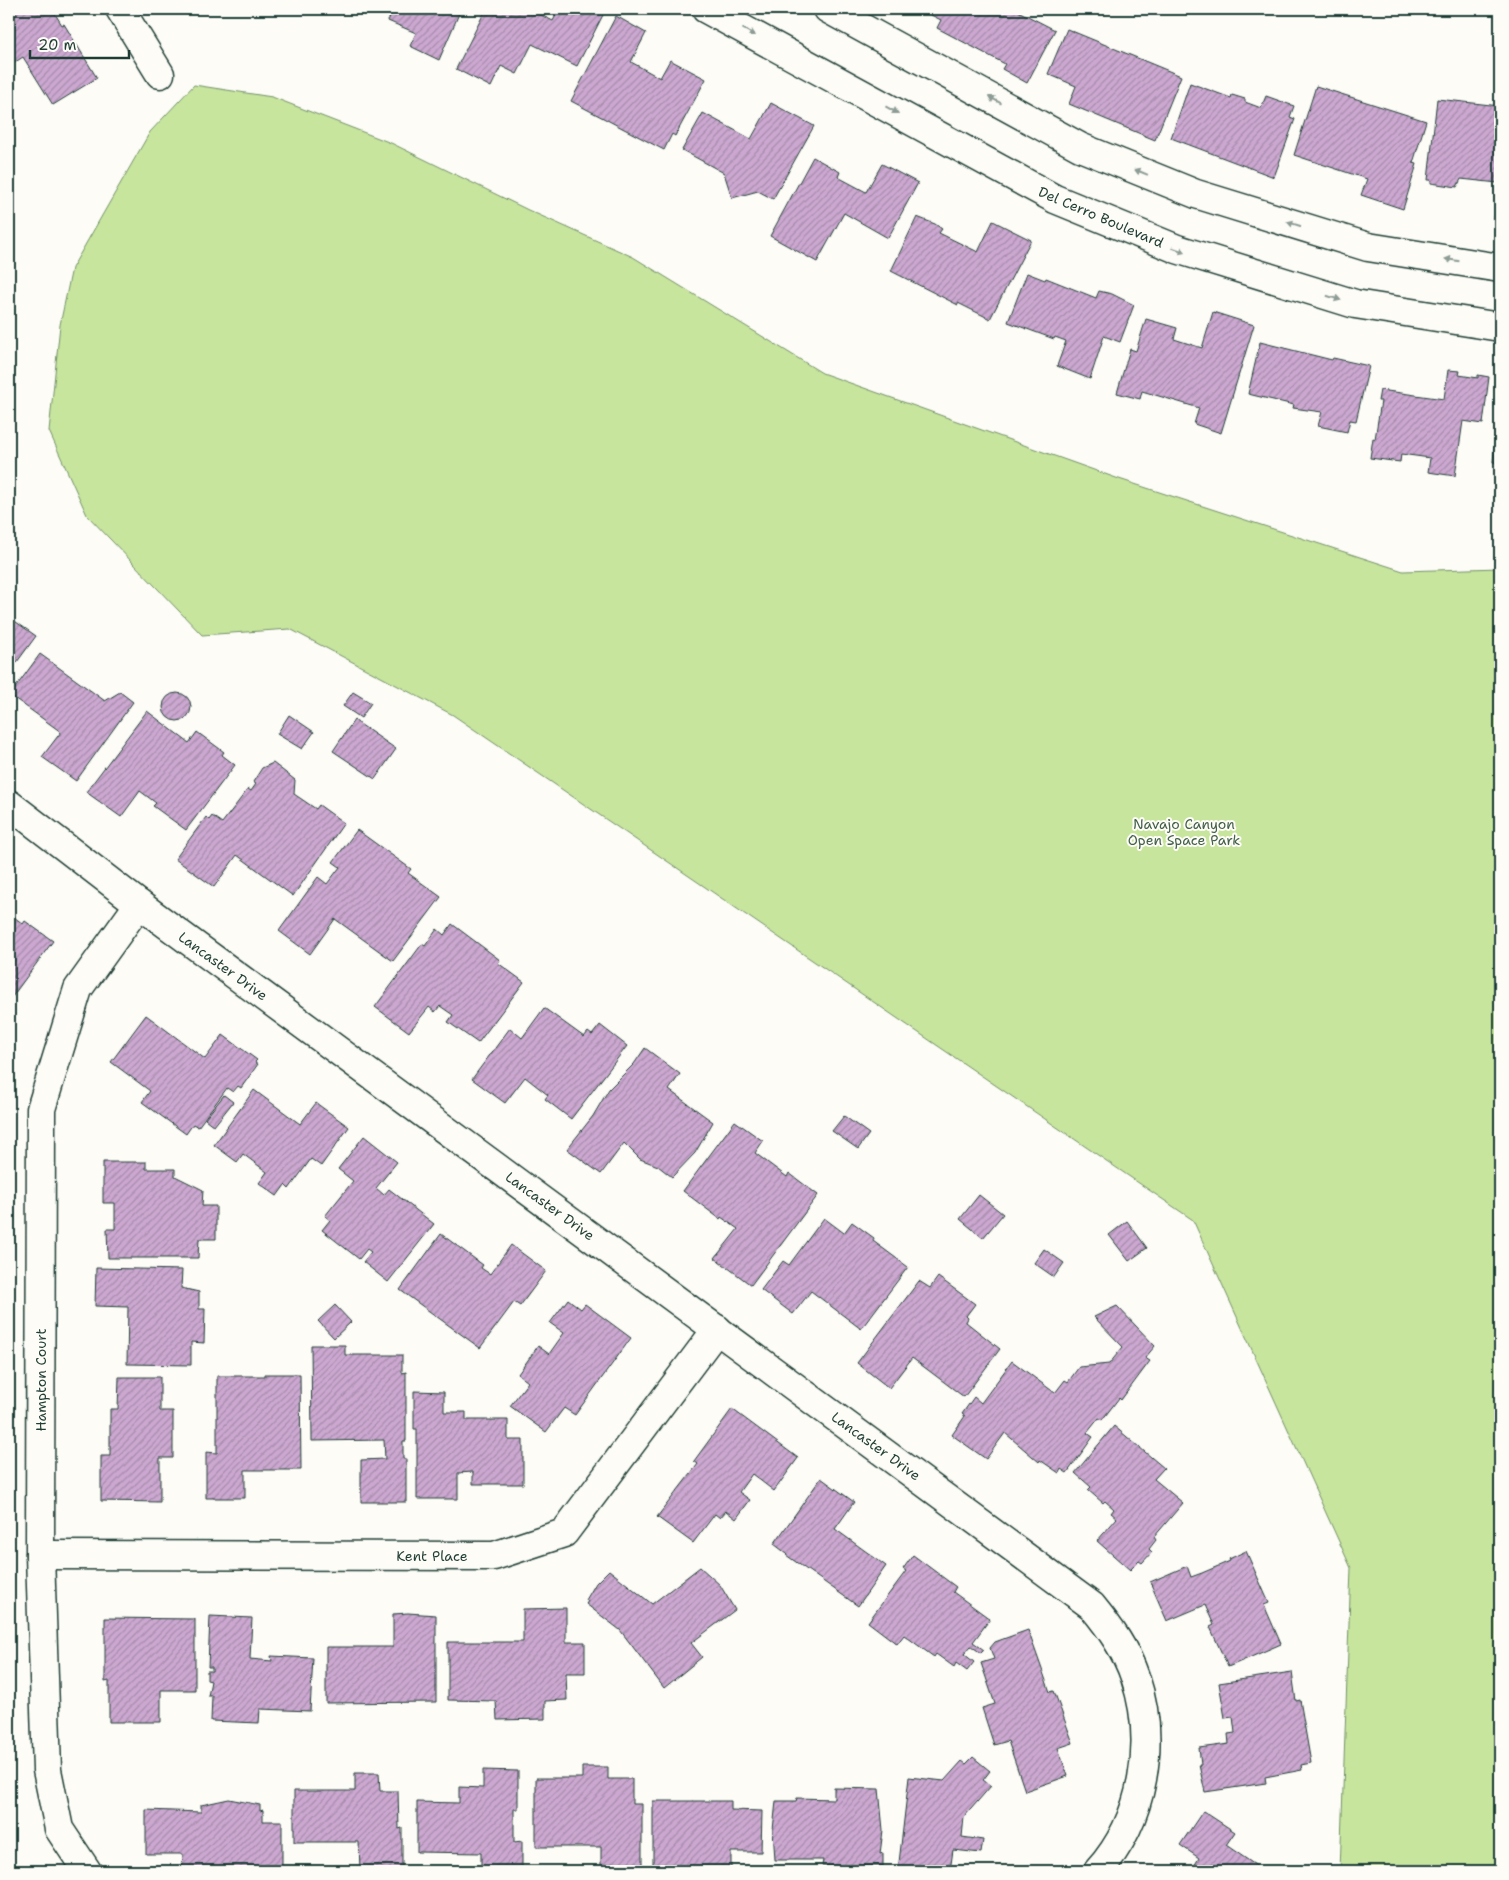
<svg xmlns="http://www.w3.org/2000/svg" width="1509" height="1880" viewBox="0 0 1509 1880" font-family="'Shantell Sans',sans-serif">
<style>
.green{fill:#c7e59d;stroke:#739168}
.building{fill:url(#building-hatch);stroke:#1f3d34}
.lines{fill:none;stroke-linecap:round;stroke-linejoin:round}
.street-casing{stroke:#1f3d34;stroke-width:31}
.secondary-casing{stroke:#1f3d34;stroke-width:31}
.street{stroke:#fdfcf7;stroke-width:28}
.secondary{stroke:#fdfcf7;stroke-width:28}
.oneway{fill:#8e9c96}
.labels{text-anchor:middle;stroke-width:4;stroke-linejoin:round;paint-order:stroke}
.street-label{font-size:14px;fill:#1f3d34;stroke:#fdfcf7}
.park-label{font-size:14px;fill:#415f49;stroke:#fdfcf7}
</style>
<defs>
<pattern id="building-hatch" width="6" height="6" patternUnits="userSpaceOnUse" patternTransform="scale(1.25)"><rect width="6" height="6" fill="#cca8d1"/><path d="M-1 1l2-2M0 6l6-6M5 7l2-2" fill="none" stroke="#a58aaa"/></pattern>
</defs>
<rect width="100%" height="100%" fill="#fdfcf7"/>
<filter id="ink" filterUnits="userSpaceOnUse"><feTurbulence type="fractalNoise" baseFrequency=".02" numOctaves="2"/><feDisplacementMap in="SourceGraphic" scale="10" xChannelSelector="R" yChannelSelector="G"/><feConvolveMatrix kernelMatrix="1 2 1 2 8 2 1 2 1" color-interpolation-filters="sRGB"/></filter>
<g filter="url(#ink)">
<polygon class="green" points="194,85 272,97 391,143 528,210 633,257 822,373 1119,479 1403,571 1500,568 1500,1871 1340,1871 1351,1568 1193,1220 453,715 290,629 202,635 87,515 49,431 60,325 72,268 150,132"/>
<g class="building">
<polygon points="9,9 52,9 62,25 64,24 97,78 53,105 23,57 9,66"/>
<polygon points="393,9 461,9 439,60 410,46 416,33 388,21"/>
<polygon points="486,9 529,9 553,21 559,9 605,11 577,66 532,44 517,74 501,66 491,87 456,69"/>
<polygon points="919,9 1019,9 1018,11 1055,30 1027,83 1002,69 1005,64 937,28 941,20"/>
<polygon points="616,16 646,33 631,62 660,78 670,60 706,79 675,136 672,134 664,150 571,101"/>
<polygon points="1067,29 1181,76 1155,140 1069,104 1076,86 1048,74"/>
<polygon points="1190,83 1231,98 1232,95 1245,99 1245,102 1261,108 1266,96 1294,106 1290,117 1295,119 1274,177 1171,138"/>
<polygon points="1316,86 1426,121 1413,163 1417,164 1403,209 1361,195 1367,179 1294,155"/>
<polygon points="1437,99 1500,106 1500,220 1494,219 1498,183 1461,179 1457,187 1431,183 1431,180 1428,180"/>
<polygon points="771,103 814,126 773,199 758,191 732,198 724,173 682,150 703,113 751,139"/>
<polygon points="813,157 840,172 838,177 866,192 882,164 918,183 888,238 844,213 817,262 770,236"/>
<polygon points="917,217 935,224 942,229 939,233 978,252 993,221 1031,240 990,319 958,303 958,305 891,271"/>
<polygon points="1027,273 1045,280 1046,278 1096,298 1099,291 1112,294 1134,305 1120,342 1104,336 1090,379 1057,366 1066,341 1055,337 1054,339 1008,322"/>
<polygon points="1213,312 1254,325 1221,433 1194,424 1199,408 1142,391 1140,399 1117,393 1130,349 1136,351 1146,319 1177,328 1174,339 1202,348"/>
<polygon points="1260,342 1332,360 1333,358 1369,366 1356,421 1350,420 1347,432 1318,426 1322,412 1293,408 1294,405 1248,394"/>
<polygon points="1448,370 1460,371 1459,375 1478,378 1478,375 1489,377 1483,424 1463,421 1455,476 1428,472 1430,458 1401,454 1400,462 1370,458 1373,438 1375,439 1381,401 1378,401 1380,390 1444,399"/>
<polygon points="1499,401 1500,402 1500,463 1493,462"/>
<polygon points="9,617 36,636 9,673"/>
<polygon points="40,654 105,701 120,692 133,702 76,781 42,757 61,732 10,695"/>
<polygon points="353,692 371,703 361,718 343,706"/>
<circle cx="177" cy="707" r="14"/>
<polygon points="147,711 189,743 197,732 224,752 222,755 235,765 186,830 153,806 156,803 140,791 121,817 86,792"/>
<polygon points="289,715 314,732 302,749 277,734"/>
<polygon points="354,720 396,749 375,779 333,751"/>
<polygon points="273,763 295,780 294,794 316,809 319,805 344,823 293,896 237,855 214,887 175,859 206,817 209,820 212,816 222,823 248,789 251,791 256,784 253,782 262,768"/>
<polygon points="357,830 411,869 408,873 441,897 393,961 335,919 310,954 279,931 318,877 327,884 340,867 333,862"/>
<polygon points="9,913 23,924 25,921 53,941 9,1001"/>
<polygon points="452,924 500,960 498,963 524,982 478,1043 448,1022 453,1015 440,1006 435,1012 429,1007 409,1032 375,1007 422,944 425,946 437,929 444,935"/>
<polygon points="544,1008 584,1037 588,1032 592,1035 600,1025 627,1046 571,1119 545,1099 548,1095 525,1077 505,1103 472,1079 510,1028 522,1038"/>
<polygon points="146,1015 205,1059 223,1035 257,1060 255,1062 258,1064 241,1088 238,1086 233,1092 227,1088 198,1127 193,1124 186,1134 142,1102 150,1091 111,1062"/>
<polygon points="645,1048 680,1074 669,1090 713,1122 695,1153 672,1177 658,1166 640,1159 624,1143 601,1174 567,1149 593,1116 609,1089 634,1064"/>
<polygon points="254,1090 300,1124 316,1103 349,1127 321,1166 311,1159 289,1189 285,1185 277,1196 259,1183 267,1172 243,1154 237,1162 214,1145"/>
<polygon points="224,1095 233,1102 214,1126 205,1119"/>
<polygon points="844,1116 869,1134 858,1149 832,1131"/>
<polygon points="735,1121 763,1141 755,1153 787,1177 789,1173 818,1195 751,1285 715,1258 738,1229 721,1217 720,1219 683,1191"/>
<polygon points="364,1136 397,1162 376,1188 384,1195 389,1189 434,1224 388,1282 363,1262 371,1252 367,1249 359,1259 322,1230 330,1220 325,1216 353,1181 338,1169"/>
<polygon points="103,1162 146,1162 146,1169 175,1169 175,1176 203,1190 202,1206 216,1206 216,1239 199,1239 198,1258 108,1258 107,1229 115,1229 115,1203 103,1203"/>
<polygon points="979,1195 1003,1214 983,1238 960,1219"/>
<polygon points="824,1218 844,1233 852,1222 874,1238 873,1241 908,1267 861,1329 811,1291 793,1314 761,1290 783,1261 789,1265"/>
<polygon points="1127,1221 1147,1248 1129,1261 1109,1235"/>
<polygon points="441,1234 483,1265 481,1268 490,1274 511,1245 546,1271 520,1306 514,1302 480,1348 400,1290"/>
<polygon points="1044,1249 1064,1263 1054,1277 1034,1263"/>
<polygon points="96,1268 182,1270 181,1288 199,1292 199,1309 205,1309 204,1343 191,1342 191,1365 127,1364 128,1307 95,1306"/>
<polygon points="938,1277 975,1304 966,1316 968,1318 966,1322 1000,1349 964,1397 912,1358 889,1388 857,1363 919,1281 930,1288"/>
<polygon points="568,1299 581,1309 585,1304 631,1338 575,1415 564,1408 546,1432 510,1406 528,1382 518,1374 538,1346 549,1354 564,1333 550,1323"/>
<polygon points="335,1305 351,1322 334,1338 318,1321"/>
<polygon points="1117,1306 1155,1346 1145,1358 1150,1361 1121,1400 1119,1398 1102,1420 1099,1418 1087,1433 1093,1437 1067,1473 1061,1469 1059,1473 1040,1460 1039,1462 1005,1433 986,1459 952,1435 965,1416 962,1414 974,1397 981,1403 1012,1361 1055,1393 1065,1380 1068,1382 1079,1367 1109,1364 1123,1347 1094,1317"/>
<polygon points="311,1345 345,1345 345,1355 402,1355 402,1373 406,1372 406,1441 403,1441 403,1459 406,1459 406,1502 361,1502 361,1460 385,1459 384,1440 312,1441"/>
<polygon points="265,1374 300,1374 301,1470 245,1470 245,1498 206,1498 206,1452 217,1453 217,1376 265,1376"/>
<polygon points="119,1377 160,1377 160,1411 173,1411 173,1458 160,1458 160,1502 101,1501 101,1456 110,1456 110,1409 118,1409"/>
<polygon points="414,1391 444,1392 444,1412 466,1412 466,1420 508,1420 508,1440 523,1440 523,1484 473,1484 473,1472 458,1473 458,1499 417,1499 417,1429 414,1429"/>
<polygon points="732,1409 798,1458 774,1491 752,1474 739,1492 750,1500 736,1519 726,1511 720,1518 715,1514 693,1543 657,1517 698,1464 694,1461"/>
<polygon points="1114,1426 1164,1468 1154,1479 1183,1503 1154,1537 1156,1540 1149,1549 1152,1552 1142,1563 1139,1561 1130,1570 1097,1541 1117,1518 1111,1513 1114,1509 1105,1501 1103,1503 1088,1490 1091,1487 1075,1473"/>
<polygon points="821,1478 854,1502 835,1529 886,1566 858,1606 786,1555 787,1554 774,1544"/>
<polygon points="1246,1551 1269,1603 1264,1605 1281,1644 1228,1667 1210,1627 1214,1625 1205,1605 1167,1621 1150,1582 1187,1566 1191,1577 1202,1573 1230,1561 1229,1559"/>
<polygon points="913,1555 956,1587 953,1592 990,1619 973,1642 984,1650 981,1653 971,1646 964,1654 974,1662 967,1671 956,1663 954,1667 936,1654 934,1657 904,1635 897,1644 868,1622 906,1571 903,1569"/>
<polygon points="700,1567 720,1585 735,1610 691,1643 702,1657 664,1688 620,1630 586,1604 588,1601 586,1600 596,1583 609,1570 652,1604"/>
<polygon points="566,1608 566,1642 585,1642 585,1673 566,1673 567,1700 545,1701 545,1719 497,1720 496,1701 448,1700 448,1642 523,1642 523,1609"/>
<polygon points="408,1613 436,1615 436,1702 326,1703 326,1647 393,1647 393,1614"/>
<polygon points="210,1616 252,1618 250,1659 272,1661 271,1656 313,1658 310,1711 260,1709 259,1723 211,1721 212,1696 208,1696 211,1681 207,1680 207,1671 212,1671 212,1667 208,1667"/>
<polygon points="105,1618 195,1619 195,1690 161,1690 161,1722 109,1722 109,1681 105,1682"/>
<polygon points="1028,1630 1050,1692 1054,1691 1073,1743 1058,1748 1068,1776 1025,1791 1008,1741 994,1745 982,1708 995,1704 981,1663 994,1659 990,1648 995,1642"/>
<polygon points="1292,1672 1296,1701 1300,1700 1311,1763 1301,1765 1302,1770 1265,1777 1266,1783 1205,1792 1199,1765 1201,1765 1199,1748 1229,1744 1228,1734 1235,1733 1233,1717 1225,1718 1219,1683"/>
<polygon points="973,1757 990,1771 983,1780 991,1786 964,1817 962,1837 983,1840 981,1853 953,1850 950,1871 898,1871 909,1777 944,1781 962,1761 966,1764"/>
<polygon points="582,1767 608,1767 608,1779 632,1779 632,1804 642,1804 642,1871 601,1871 601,1847 536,1847 536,1778 582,1778"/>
<polygon points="483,1770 518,1771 518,1809 514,1809 514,1842 522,1841 522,1871 481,1871 481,1853 417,1852 417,1802 459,1803 459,1787 483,1788"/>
<polygon points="355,1773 379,1773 380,1791 398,1791 399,1829 402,1828 402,1871 360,1871 359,1842 294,1842 294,1791 355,1791"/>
<polygon points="834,1788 879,1789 883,1830 880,1854 883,1853 883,1866 822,1866 823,1860 775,1860 773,1830 776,1801 796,1801 797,1798 834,1799"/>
<polygon points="229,1799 260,1805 260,1811 263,1810 263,1821 282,1821 282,1871 214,1871 214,1868 182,1868 183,1854 146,1854 146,1810 201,1812 201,1805"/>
<polygon points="653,1801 731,1801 731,1810 762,1811 761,1852 731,1852 731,1869 653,1871"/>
<polygon points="1203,1811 1235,1832 1226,1845 1261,1869 1259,1871 1191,1871 1199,1858 1180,1845"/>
</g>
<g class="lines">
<defs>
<g id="street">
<polyline points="120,9 160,74"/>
<path d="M 9,804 L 139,904 L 1092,1606 C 1110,1628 1126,1650 1135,1677 C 1157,1742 1144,1820 1098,1871"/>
<polyline points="40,1555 494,1556 564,1533 717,1329"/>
<polyline points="87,1871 59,1829 47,1770 40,1555 41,1109 78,989 139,904"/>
</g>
<g id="secondary">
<polyline points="706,9 1055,199 1177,249 1355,304 1500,327"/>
<polyline points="828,9 1080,147 1196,194 1368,247 1500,268"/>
</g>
</defs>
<use href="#street" class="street-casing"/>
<use href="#secondary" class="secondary-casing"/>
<use href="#street" class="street"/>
<use href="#secondary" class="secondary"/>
</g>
<defs><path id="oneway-solid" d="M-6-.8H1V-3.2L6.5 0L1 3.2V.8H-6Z" transform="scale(1.25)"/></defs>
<g class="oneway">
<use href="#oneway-solid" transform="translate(749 32) rotate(29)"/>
<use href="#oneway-solid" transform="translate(995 100) rotate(-151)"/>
<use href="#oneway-solid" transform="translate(892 110) rotate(29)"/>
<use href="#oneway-solid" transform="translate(1141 172) rotate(-158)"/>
<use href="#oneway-solid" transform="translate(1294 224) rotate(-163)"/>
<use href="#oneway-solid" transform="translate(1179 250) rotate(19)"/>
<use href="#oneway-solid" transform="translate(1452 260) rotate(-171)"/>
<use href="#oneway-solid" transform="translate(1334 298) rotate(17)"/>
</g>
</g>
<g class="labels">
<g class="street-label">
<text transform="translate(1101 217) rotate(23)" y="5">Del Cerro Boulevard</text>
<text transform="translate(223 966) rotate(36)" y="5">Lancaster Drive</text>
<text transform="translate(550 1206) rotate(36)" y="5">Lancaster Drive</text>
<text transform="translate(41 1380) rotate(-90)" y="5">Hampton Court</text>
<text transform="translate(876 1446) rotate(36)" y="5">Lancaster Drive</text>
<text x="432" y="1561">Kent Place</text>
</g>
<g class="park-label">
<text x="1184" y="829">Navajo Canyon<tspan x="1184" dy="16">Open Space Park</tspan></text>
</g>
</g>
<rect width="1509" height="1880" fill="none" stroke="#fdfcf7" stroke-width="30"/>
<rect x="15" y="15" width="1479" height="1850" fill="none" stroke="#1f3d34" stroke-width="2" filter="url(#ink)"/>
<path d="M30 50v8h99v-8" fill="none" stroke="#1f3d34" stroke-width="2.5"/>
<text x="38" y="50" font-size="15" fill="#1f3d34" stroke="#fdfcf7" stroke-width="4" paint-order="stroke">20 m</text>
</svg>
